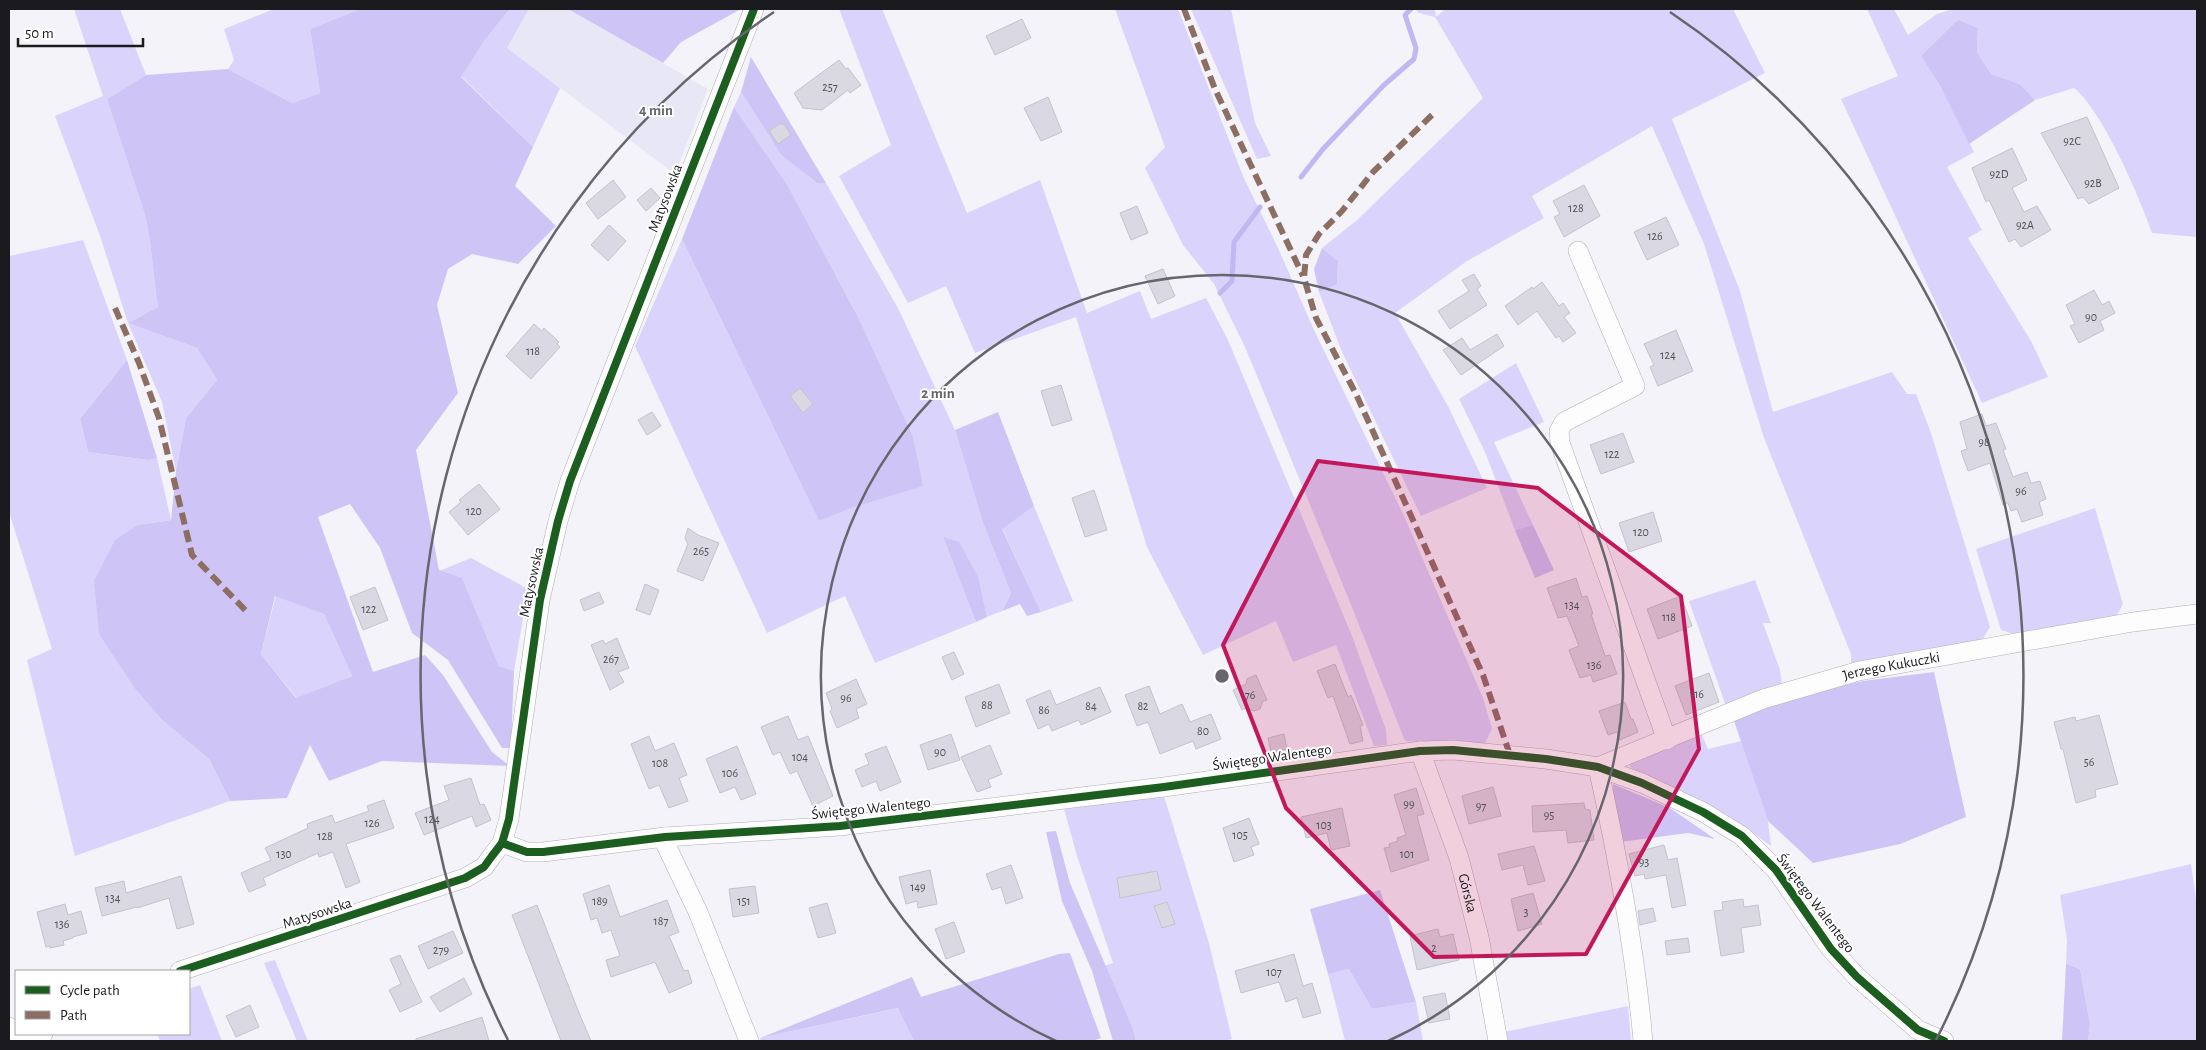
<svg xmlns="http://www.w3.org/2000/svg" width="2206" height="1050" viewBox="0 0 2206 1050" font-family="'Alegreya Sans',sans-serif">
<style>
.built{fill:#e8e7f5}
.green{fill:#dad4fc}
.forest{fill:#cec5f6;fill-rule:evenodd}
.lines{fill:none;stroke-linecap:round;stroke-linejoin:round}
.stream{stroke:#c1b7f3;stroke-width:5}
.building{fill:#dad9e3;stroke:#c3c3c8}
.minor-casing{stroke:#b0afb4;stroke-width:20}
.minor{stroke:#fdfdfe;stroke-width:19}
.quiet{stroke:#8d6e63;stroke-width:6;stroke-dasharray:12 6;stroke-linecap:butt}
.cycleway-casing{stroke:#fff;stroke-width:11}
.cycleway{stroke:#1b5e20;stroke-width:8}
.marked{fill:#c2185b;fill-opacity:0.2;stroke:#c2185b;stroke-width:4;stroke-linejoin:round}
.ring{fill:none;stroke:#66666c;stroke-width:2.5}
.labels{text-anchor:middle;stroke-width:4;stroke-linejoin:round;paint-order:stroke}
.number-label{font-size:12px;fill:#4e4e54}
.street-label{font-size:15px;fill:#1a1a1f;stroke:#fff}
.centre{fill:#66666c;stroke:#fff;stroke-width:2.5}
.ring-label{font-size:15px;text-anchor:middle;font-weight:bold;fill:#66666c;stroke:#fff;stroke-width:4;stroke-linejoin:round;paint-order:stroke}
</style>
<rect width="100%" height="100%" fill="#f4f3fa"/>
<polygon class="built" points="529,9 568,9 708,89 675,174 507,48"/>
<g class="green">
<path d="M 74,9 L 120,9 L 146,75 L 107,99 L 145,215 C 152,245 153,277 158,307 L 128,323 L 197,348 L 217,380 L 186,418 L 176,471 L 162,402 L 128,323 L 100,236 L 55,116 L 103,96 Z"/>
<polygon points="274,9 360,9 310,29 320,93 292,103 228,69 234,60 224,29"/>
<polygon points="515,9 529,9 507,48 560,88 533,147 461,76 484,41 509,10"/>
<polygon points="839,9 882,9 967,213 1040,180 1087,313 1140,291 1151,319 1206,298 1228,340 1352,636 1386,730 1387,745 1374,746 1336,645 1293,662 1276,621 1203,655 1147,547 1076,317 975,353 946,286 908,303 839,176 891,145"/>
<polygon points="1115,9 1178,9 1243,176 1278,248 1314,330 1405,518 1483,698 1492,729 1484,745 1405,741 1352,607 1245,347 1214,284 1183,245 1145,168 1165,147"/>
<polygon points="1191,9 1231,9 1255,123 1271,156 1257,159"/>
<polygon points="1415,9 1435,9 1436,17 1445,9 1733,9 1765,73 1672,119 1740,291 1773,412 1892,372 1907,394 1916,394 1931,433 1990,627 1982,640 1851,667 1851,654 1764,438 1704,244 1652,126 1532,196 1544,218 1467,261 1395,313 1448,406 1487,488 1421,516 1342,352 1319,292 1337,283 1338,261 1322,248 1356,221 1483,98 1435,17 1419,13"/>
<path d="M 1867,9 L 1894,9 L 1908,35 L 1937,14 L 1953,9 L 2197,9 L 2197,237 L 2152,233 C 2140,198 2102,110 2074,88 L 2035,100 L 2020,84 L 1991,74 L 1977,52 L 1978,28 L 1921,56 L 1940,86 L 1974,152 L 1947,167 L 1982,230 L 1968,238 L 2031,341 L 2048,377 L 1982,403 L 1841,99 L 1898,76 Z"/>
<polygon points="741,92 781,155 817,183 826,183 898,308 955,430 983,523 1011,593 1002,611 987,617 979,579 943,537 976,622 875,663 845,596 767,633 635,346 682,239 819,521 857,506 857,315 788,186 734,107"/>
<polygon points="83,240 127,360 80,419 88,452 148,460 157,458 171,520 138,525 136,690 161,719 209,759 230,801 75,856 27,660 52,649 9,512 9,256"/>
<polygon points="1516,363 1544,422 1494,442 1533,525 1515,530 1485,452 1459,399"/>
<polygon points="1034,506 1073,601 1041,612 1002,528"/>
<polygon points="2095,508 2123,604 2116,617 2018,635 2001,630 1976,549"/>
<polygon points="471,558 528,589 514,671 499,666 462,579 439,571"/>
<polygon points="1755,580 1771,623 1763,623 1780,670 1782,685 1727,709 1689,601"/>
<polygon points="276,595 324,614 352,676 297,698 261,654"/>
<polygon points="1701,733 1708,749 1741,741 1768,821 1771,846 1726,814 1658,783 1630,767 1630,761"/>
<polygon points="1164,796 1209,943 1232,1039 1223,1041 1136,1041 1133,1029 1104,966 1113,963 1077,856 1064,809"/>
<polygon points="2191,864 2197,906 2197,1041 2088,1041 2090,1024 2080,969 2066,964 2067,940 2060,895"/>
<polygon points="275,960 308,1041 297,1041 264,963"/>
<polygon points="1349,969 1372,1009 1416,1002 1423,1041 1345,1041 1328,974"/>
<polygon points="200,985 222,1041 160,1041 157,1034 189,1034 189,989"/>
<polygon points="1628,1006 1631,1041 1505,1041 1504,1032"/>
<polygon points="899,1008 914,1041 761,1041 760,1038"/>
</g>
<g class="forest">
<path d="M 360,9 L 515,9 L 509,10 L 484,41 L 461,77 L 533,147 L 515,186 L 556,226 L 518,264 L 472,254 L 448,269 L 437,305 L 458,393 L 416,450 L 439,570 L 462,578 L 499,666 L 514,671 L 511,748 L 502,748 L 448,660 L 412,633 L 380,548 L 350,504 L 318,517 L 373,672 L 425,655 L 443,675 L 492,752 L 510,766 L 382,761 L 329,781 L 310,745 L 287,798 L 230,801 L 209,759 L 161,719 L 136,690 L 99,634 L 94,581 L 115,540 L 138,525 L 171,520 L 176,471 L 186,418 L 217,380 L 197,348 L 128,323 L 158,307 C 153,276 152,245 145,215 L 107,99 L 146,75 L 228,69 L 292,103 L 320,93 L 310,29 ZM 275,596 L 324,614 L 352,676 L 296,698 L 261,654 Z"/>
<polygon points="568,9 741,9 681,42 663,63"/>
<polygon points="1958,20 1978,28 1977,52 1991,74 2020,84 2035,100 1969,144 1940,86 1921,56"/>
<polygon points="751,57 826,183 817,183 781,155 741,92"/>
<polygon points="734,107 788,186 857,315 913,437 923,486 857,506 819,521 682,239"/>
<polygon points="1322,248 1338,261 1337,284 1319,292 1314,269"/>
<polygon points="127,360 157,458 148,460 88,452 80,419"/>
<polygon points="998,412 1034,506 1002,529 1041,612 1027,616 1020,604 1002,611 1011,593 983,523 955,430"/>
<polygon points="1533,525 1554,570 1535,578 1515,530"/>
<polygon points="943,537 959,542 979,579 987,617 976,622"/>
<polygon points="1934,672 1966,817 1900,844 1813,863 1768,821 1734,721 1784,700 1863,681"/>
<polygon points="1613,784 1670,808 1715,839 1688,833 1620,842 1613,798"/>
<polygon points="1056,831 1070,883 1133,1029 1136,1041 1113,1041 1092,971 1062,901 1046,832"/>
<polygon points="1380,890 1416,1002 1372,1009 1349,969 1328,974 1310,909"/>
<polygon points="1070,953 1101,1038 1092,1041 914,1041 898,1008 760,1038 912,977 921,997 1059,954"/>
<polygon points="2066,964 2080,969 2090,1024 2088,1041 2062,1041"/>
</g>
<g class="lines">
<g class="stream">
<polyline points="1301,177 1323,149 1384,85 1414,59 1416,48 1405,15 1411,9"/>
<polyline points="1220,293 1232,281 1234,242 1260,207"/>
</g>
</g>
<g class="building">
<polygon points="1022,19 1031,38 995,55 986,36"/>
<polygon points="839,60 846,69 848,68 861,85 850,93 848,90 822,110 803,108 794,93"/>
<polygon points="1048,97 1062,132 1041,141 1024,108"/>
<polygon points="2087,117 2119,188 2089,204 2083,197 2078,199 2041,133"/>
<polygon points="779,124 784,124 791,135 778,144 769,131"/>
<polygon points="2012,148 2027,180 2012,188 2024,212 2037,206 2051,230 2021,247 2015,239 2009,242 1989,200 1986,202 1972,168"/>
<polygon points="613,180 626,197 598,219 586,203"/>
<polygon points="1584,185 1600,216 1564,237 1554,217 1560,214 1553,201"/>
<polygon points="651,188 660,198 646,211 637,200"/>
<polygon points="1137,206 1148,233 1131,240 1120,213"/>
<polygon points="1666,217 1679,245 1647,260 1634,232"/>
<polygon points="609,225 626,241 608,261 591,245"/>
<polygon points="1163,269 1175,296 1158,304 1145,276"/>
<polygon points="1474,274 1481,286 1477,289 1487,305 1450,329 1438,311 1469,291 1462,280"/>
<polygon points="1542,282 1559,306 1563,303 1570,313 1564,317 1576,333 1563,342 1559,336 1556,338 1537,311 1518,325 1505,306 1532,287 1533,289"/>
<polygon points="2094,290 2102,305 2109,301 2115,313 2100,321 2104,330 2079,343 2070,326 2075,324 2066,305"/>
<polygon points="534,324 542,331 544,328 559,342 557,344 560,347 531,379 506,356"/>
<polygon points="1676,330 1693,371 1658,386 1650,367 1654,365 1644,344"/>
<polygon points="1497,334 1504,346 1461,375 1443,350 1462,338 1470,350"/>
<polygon points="1061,385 1072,420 1052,426 1041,391"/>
<polygon points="800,388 813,404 803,413 790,396"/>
<polygon points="652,412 661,426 647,435 638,420"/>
<polygon points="1982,414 1986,426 1996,423 2006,449 2003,450 2013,477 2027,472 2031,483 2040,481 2046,499 2039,502 2043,515 2022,522 2017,509 2011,511 2008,503 2003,505 1990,463 1968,471 1961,451 1967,449 1960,422"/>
<polygon points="1623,433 1634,462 1601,474 1590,445"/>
<polygon points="479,484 500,509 468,535 449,512 461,502 459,500"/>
<polygon points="1094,490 1107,530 1085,537 1072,498"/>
<polygon points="1653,512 1662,541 1629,552 1619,523"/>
<polygon points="688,528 698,535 719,543 703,581 677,571 688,544 685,538"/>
<polygon points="1576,578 1582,597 1587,596 1593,614 1591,614 1605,656 1610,655 1617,674 1593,682 1591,675 1580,678 1569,650 1579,646 1567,616 1558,618 1547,588"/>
<polygon points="645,584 659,590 650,615 636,610"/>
<polygon points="375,587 388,620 363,630 350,597"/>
<polygon points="599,592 604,603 584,611 580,600"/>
<polygon points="1681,596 1692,626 1658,639 1647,609"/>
<polygon points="617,638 629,668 618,672 624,682 610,690 591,645 603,640 605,644"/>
<polygon points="954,652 964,674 952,680 942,657"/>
<polygon points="1335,664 1348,697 1351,695 1363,725 1360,726 1363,741 1350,744 1333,696 1328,698 1317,671"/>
<polygon points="1709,673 1719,702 1686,715 1675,686"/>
<polygon points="1256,675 1267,700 1263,701 1260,709 1254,711 1246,708 1242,710 1233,690 1246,684 1247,679"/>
<polygon points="856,679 867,704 856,709 859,718 837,728 830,711 832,709 826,693"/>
<polygon points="999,684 1010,713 976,727 965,697"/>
<polygon points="1149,686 1160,714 1182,704 1190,722 1211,714 1221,739 1196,749 1193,741 1160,754 1148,722 1137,726 1125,695"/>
<polygon points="1100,687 1111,712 1081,725 1079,720 1052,731 1049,724 1038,729 1026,700 1050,690 1056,705"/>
<polygon points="1625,702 1631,719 1633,719 1638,732 1620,740 1617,732 1608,735 1599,711"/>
<polygon points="2099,715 2118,784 2095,790 2096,797 2076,803 2063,749 2061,749 2054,722 2075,717 2076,721"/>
<polygon points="788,716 798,740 808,736 833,796 813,806 797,771 790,774 780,752 773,755 761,727"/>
<polygon points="951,734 960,760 928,770 920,745"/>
<polygon points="1284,734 1287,749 1271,752 1268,738"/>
<polygon points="649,736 655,751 674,743 687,775 679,778 688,801 669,808 659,785 649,789 631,744"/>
<polygon points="990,745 1002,774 988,780 991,787 977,792 961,757"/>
<polygon points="737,746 756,794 741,800 735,787 720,793 706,759"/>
<polygon points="886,746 901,782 880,791 876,781 862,787 855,770 869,764 865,754"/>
<polygon points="471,778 480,805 484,804 491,820 476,827 472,816 424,835 415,813 449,800 444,786"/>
<polygon points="1493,787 1501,816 1469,824 1462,796"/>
<polygon points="1416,788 1424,814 1417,816 1429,860 1391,872 1384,848 1390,847 1389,844 1398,841 1397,838 1406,835 1394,795"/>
<polygon points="384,800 394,828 346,844 360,882 346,888 333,852 319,857 318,853 263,878 266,885 249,892 241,873 271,860 265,848 308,828 307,824 332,815 335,823 369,811 367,806"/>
<polygon points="1584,803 1585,809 1590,810 1594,840 1568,843 1566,830 1533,832 1532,806"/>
<polygon points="1342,808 1350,846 1331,850 1327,833 1306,838 1301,817"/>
<polygon points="1249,818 1259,844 1251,847 1254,855 1234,862 1223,828"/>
<polygon points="1664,845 1668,860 1677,858 1686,905 1672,908 1666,875 1645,879 1644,874 1635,876 1629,854"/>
<polygon points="1534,846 1545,881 1528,885 1523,865 1502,870 1498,854"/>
<polygon points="1011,865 1023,898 1006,904 1001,887 992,890 986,874"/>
<polygon points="930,870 937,904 918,908 917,901 906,904 899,877"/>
<polygon points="1157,871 1161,890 1120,898 1117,878"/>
<polygon points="181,876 194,924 177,929 169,898 137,908 137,907 102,916 95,888 124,881 126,893"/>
<polygon points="609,885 620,917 667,900 679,932 669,936 684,971 688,970 692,983 669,993 655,962 611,977 606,960 620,956 611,930 602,933 597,918 591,920 583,894"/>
<polygon points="755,886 759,913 733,917 729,889"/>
<polygon points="1533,893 1542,924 1518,931 1511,899"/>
<polygon points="1743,899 1744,907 1758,905 1761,925 1741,928 1744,952 1721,956 1714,911 1723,910 1722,902"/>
<polygon points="1167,902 1175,924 1162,928 1154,906"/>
<polygon points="827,903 836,933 818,938 809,908"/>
<polygon points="65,904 68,915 81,911 87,933 73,937 73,938 63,941 64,945 50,948 50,946 46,947 37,912"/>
<polygon points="537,905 577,1008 591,1041 561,1041 512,915"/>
<polygon points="1653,908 1656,921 1640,925 1638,911"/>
<polygon points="954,922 965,952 946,959 935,929"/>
<polygon points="1438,929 1440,937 1453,934 1459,960 1417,970 1410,936"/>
<polygon points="453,931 463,953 428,969 418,946"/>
<polygon points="1688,938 1690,952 1667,955 1665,941"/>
<polygon points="1294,954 1303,986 1312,983 1321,1013 1303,1018 1297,998 1286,1002 1279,982 1241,993 1235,971"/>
<polygon points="400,955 422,1002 400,1012 389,990 401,984 390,959"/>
<polygon points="464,978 472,994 440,1012 430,997"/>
<polygon points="1445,993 1450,1019 1429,1023 1423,997"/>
<polygon points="250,1005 259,1027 236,1037 226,1016"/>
<polygon points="482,1017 489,1041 416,1041 416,1039"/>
</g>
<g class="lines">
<defs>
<g id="minor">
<polyline points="1578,251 1635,386 1564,422 1559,431 1560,443 1667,740"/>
<path id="s1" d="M 1420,751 L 1459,858 L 1479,937 L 1498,1041"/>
<polyline points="665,837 666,845 698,912 749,1041"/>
<polyline points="502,843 527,852 543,852 665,837 840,826 1164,787 1420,751 1453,750 1546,759 1598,767 1642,783 1703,812 1742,836 1776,870 1831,949 1857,977 1918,1030 1944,1041"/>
<polyline points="180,971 465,878 484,867 492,856 502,843 509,819 540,600 558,521 570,481 754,9"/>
<polyline points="9,1027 22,1041"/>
<polyline points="33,1041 43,1034"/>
<path id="s2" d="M 1643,1041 C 1635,949 1618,858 1598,767 L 1763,699 L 1859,671 L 2133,622 L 2197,614"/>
</g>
</defs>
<use href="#minor" class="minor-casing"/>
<use href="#minor" class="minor"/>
<g class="quiet">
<polyline points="1184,9 1215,89 1303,276"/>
<polyline points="1432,115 1373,172 1342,211 1319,234 1306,255 1304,278 1316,318 1356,394 1483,675 1510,755"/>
<polyline points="115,308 139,363 159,418 192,555 249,614"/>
</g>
<defs>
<g id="cycleway">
<polyline points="502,843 527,852 543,852 665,837 840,826 1164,787 1420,751 1453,750 1546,759 1598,767 1642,783 1703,812 1742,836 1776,870 1831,949 1857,977 1918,1030 1944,1041"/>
<polyline points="180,971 465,878 484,867 492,856 502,843 509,819 540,600 558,521 570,481 754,9"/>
</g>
</defs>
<use href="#cycleway" class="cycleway-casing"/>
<use href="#cycleway" class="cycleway"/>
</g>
<path class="marked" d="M 1318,461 L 1538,488 L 1681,596 L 1699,749 L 1586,954 L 1434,957 L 1286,808 L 1223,645 Z"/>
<g class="ring">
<path d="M1056 1041A401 401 0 1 1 1388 1041"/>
<path d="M508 1040A801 801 0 0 1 774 12M1670 12A801 801 0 0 1 1936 1040"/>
</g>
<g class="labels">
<g class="number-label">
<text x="830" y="91">257</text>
<text x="2072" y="145">92C</text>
<text x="1999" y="178">92D</text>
<text x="2093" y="187">92B</text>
<text x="1576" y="212">128</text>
<text x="2025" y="229">92A</text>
<text x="1655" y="240">126</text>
<text x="2091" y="321">90</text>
<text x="533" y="355">118</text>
<text x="1668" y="359">124</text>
<text x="1984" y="446">98</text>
<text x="1612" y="458">122</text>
<text x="2021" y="495">96</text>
<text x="474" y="515">120</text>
<text x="1641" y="536">120</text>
<text x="701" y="555">265</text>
<text x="1572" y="609">134</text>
<text x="369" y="613">122</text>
<text x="1669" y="621">118</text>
<text x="611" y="663">267</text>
<text x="1594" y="669">136</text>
<text x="1697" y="698">116</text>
<text x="1250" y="699">76</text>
<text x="846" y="702">96</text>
<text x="987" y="709">88</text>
<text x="1091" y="710">84</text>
<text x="1143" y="710">82</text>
<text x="1044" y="714">86</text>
<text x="1203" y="735">80</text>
<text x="940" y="756">90</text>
<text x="800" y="761">104</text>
<text x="2089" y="766">56</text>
<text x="660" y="767">108</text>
<text x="730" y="777">106</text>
<text x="1409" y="808">99</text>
<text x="1481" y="810">97</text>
<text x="1549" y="819">95</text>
<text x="432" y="823">124</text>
<text x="372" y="827">126</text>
<text x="1324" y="829">103</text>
<text x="1240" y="839">105</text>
<text x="325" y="840">128</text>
<text x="284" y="858">130</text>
<text x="1407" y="858">101</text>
<text x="1644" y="866">93</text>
<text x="918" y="891">149</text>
<text x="113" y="902">134</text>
<text x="600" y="905">189</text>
<text x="744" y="905">151</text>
<text x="1526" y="916">3</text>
<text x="661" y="925">187</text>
<text x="62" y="928">136</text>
<text x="1434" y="952">2</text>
<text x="441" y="954">279</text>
<text x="1274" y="976">107</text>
</g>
<g class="street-label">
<text transform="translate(665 198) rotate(-69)" y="5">Matysowska</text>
<text transform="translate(531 582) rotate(-78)" y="5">Matysowska</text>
<text dy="5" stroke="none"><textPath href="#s2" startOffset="589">Jerzego Kukuczki</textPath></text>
<text transform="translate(1272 757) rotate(-8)" y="5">Świętego Walentego</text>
<text transform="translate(871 808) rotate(-6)" y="5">Świętego Walentego</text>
<text dy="5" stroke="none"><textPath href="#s1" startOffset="150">Górska</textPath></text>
<text transform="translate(1816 903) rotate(53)" y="5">Świętego Walentego</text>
<text transform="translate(317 913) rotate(-18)" y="5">Matysowska</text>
</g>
</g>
<circle cx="1222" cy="676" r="8" class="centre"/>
<g class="ring-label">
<text x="656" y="115">4 min</text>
<text x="938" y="398">2 min</text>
</g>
<rect width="2206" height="1050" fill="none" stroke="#1a1a1f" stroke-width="20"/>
<rect x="15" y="970" width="175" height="65" fill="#ffffff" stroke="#a3a3a5"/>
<rect x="25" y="986" width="25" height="8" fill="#1b5e20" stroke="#a3a3a5"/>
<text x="60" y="995" font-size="15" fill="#1a1a1f">Cycle path</text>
<rect x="25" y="1011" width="25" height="8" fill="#8d6e63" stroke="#a3a3a5"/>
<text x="60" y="1020" font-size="15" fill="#1a1a1f">Path</text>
<path d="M18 38v8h125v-8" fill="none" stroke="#1a1a1f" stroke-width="2.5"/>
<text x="25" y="38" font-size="15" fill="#1a1a1f" stroke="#ffffff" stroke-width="4" paint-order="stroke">50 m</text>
</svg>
